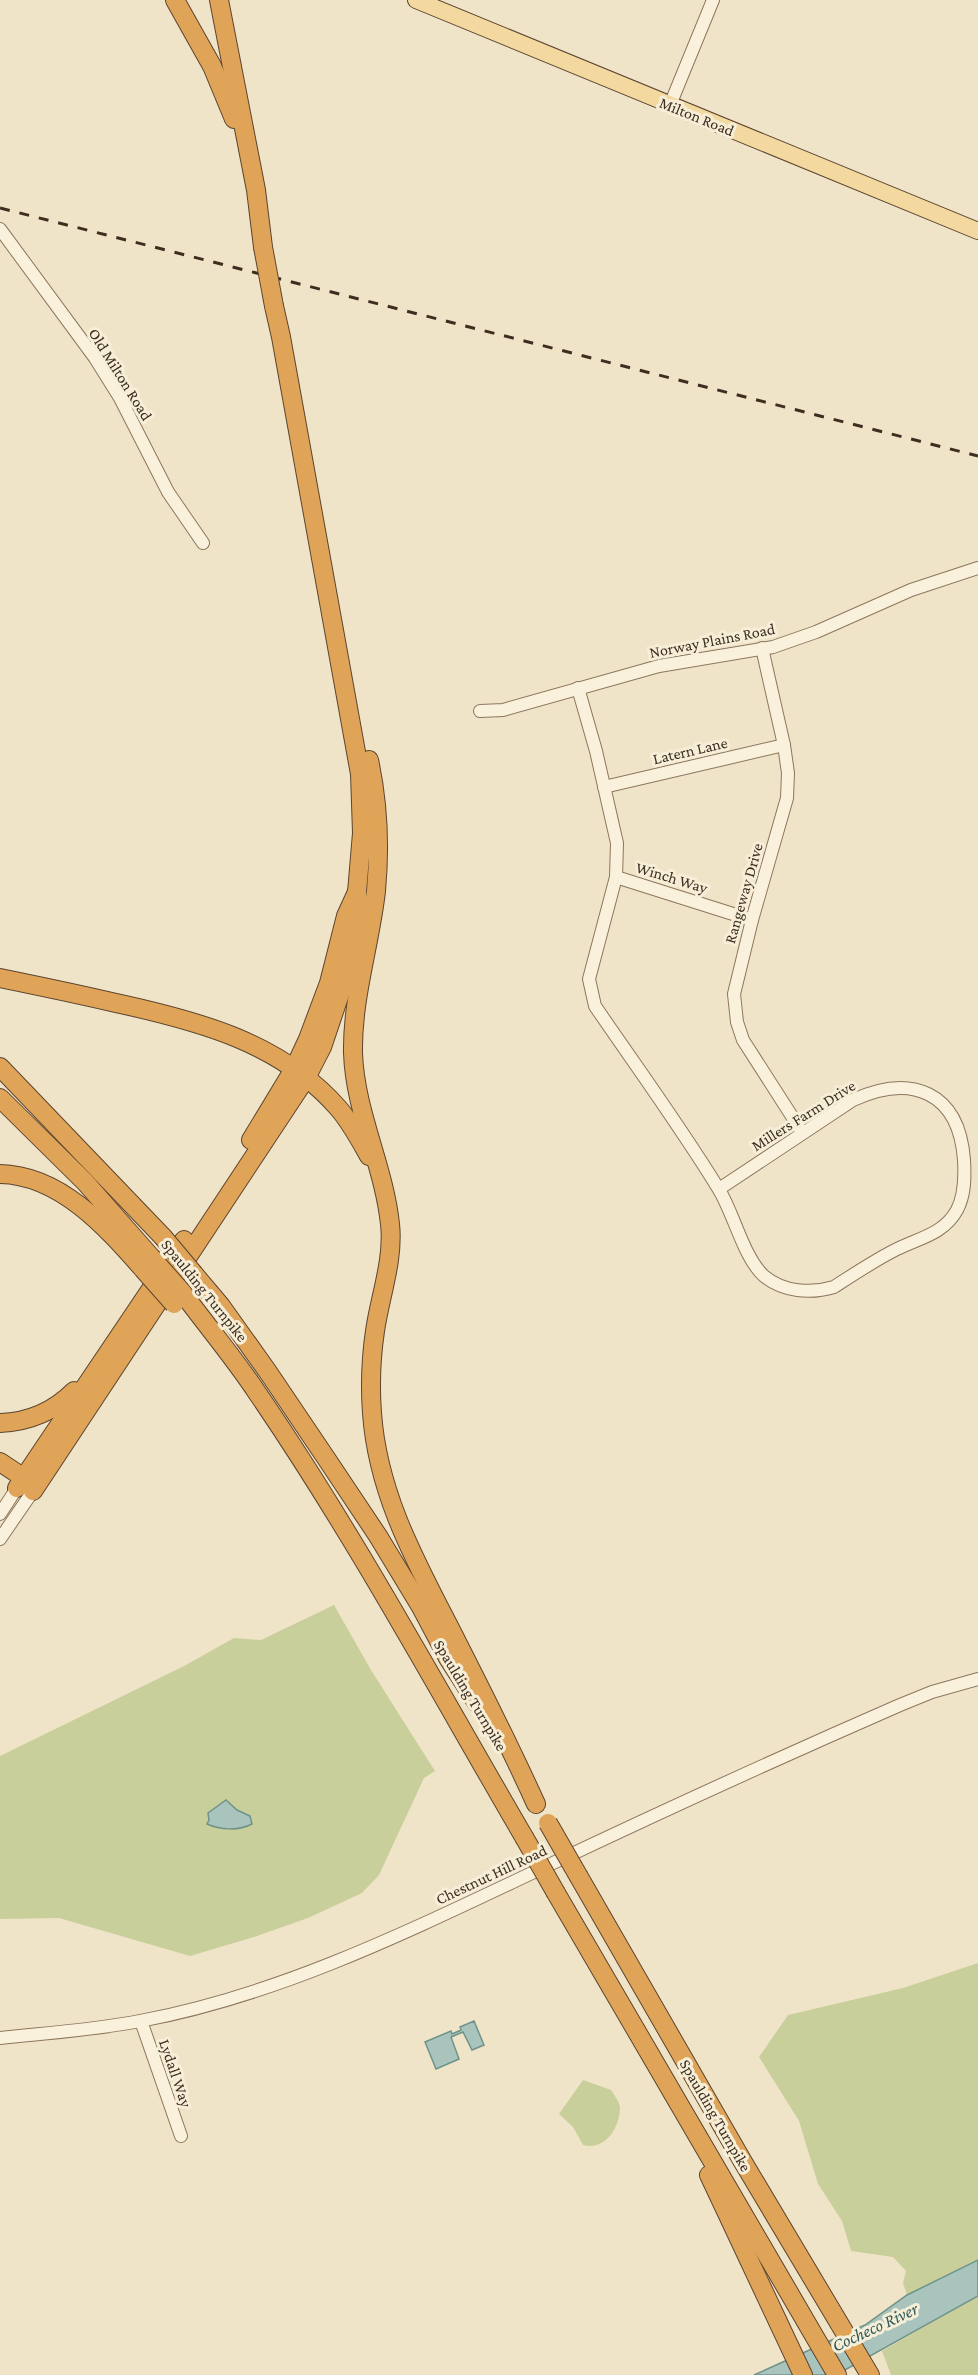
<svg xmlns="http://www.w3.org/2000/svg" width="978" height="2375" viewBox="0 0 978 2375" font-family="'Crimson Pro',serif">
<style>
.green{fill:#c9cf9b}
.water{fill:#a9c4bc;stroke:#6f938a;stroke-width:1.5}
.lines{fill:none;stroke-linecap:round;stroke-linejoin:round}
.minor-casing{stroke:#8d765c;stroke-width:14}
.major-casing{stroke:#5b4430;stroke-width:18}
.highway-casing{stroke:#5b4430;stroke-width:20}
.minor{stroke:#faf1dc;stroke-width:12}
.major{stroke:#f3d9a0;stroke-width:16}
.highway{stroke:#e0a458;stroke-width:18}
.rail{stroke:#3d2e20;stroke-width:3;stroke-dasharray:10 10;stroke-linecap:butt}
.highway-bridge-casing{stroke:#5b4430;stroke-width:20;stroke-linecap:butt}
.highway-bridge{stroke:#e0a458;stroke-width:18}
.labels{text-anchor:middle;stroke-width:6;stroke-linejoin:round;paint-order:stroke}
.street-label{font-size:16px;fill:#3d2e20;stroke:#f7eed8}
.water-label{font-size:18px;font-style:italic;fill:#2f5d5a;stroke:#f7eed8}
</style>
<rect width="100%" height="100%" fill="#f0e4c8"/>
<g class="green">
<polygon points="334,1605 371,1670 435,1771 424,1778 379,1875 362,1893 308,1918 254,1937 190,1956 59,1918 0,1919 0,1756 184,1666 234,1638 261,1640"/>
<polygon points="978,1963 978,2260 907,2295 903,2283 906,2271 893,2257 851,2251 842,2221 818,2184 799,2121 759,2057 788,2015 903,1988"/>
<path d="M 583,2080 L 611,2090 C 614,2095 619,2101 620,2107 C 620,2128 605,2151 583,2145 L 573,2127 L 559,2114 Z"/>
<polygon points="978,2296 978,2375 891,2375 882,2351"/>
</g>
<g class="water">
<path d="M 226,1800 L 237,1810 L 250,1816 L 252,1824 C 239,1831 220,1830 207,1824 L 209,1820 L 208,1813 Z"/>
<polygon points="474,2021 484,2045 472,2050 463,2032 451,2037 459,2059 436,2069 425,2042 451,2031 452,2034 461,2030 460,2027"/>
<polygon points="978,2260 978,2296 836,2375 754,2375 865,2325 907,2295"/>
</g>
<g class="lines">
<defs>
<g id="minor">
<polyline points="670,105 713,0"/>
<polyline points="0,229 95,358 120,398 168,492 203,543"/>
<polyline points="762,648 784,745 788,773 787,798 752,920 734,994 737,1022 743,1040 802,1132"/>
<path d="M 578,688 L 596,751 L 617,843 L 616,877 L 589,979 L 595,1006 C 636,1066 680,1126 718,1188 C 734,1213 743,1257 764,1276 C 783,1292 811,1294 834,1287 C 854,1274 875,1260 897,1249 C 919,1238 944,1234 957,1210 C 965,1195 965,1177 964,1160 C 959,1092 912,1073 853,1100 L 719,1189"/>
<polyline points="480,711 503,710 659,666 773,647 816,632 911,590 978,568"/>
<polyline points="604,787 784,745"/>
<polyline points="616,877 752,920"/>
<polyline points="0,1514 17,1488"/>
<polyline points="0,1539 33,1491"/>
<polyline points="141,2021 181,2136"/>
<path d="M 0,2038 C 47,2033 94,2030 140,2021 C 285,1994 419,1926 551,1864 C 667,1809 783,1756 900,1705 L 932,1692 L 978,1679"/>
</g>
<polyline id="major" points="416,0 978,231"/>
<g id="highway">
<polyline points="175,0 212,66 234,119"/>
<polyline points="219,0 256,190 263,247"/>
<path d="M 369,760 C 378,802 380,848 376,891 C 370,945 352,998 353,1053 C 355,1112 384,1166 390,1224 C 394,1260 380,1296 375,1331 C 371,1358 370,1386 372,1413 C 378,1498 419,1567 457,1642 C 484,1695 511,1749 536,1804"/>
<path d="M 0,978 C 39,986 78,994 116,1003 C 199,1021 282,1043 339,1109 C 351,1123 360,1140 369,1156"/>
<polyline points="0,1067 163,1237"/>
<polyline points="0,1098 85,1182 151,1257"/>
<polyline points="251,1140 294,1069 308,1039 329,983 346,916 357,892"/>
<path d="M 0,1174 C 60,1175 106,1227 143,1269"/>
<polyline points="194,1274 221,1306 268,1372 328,1461 378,1536 421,1607 448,1658 477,1703"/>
<path d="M 182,1292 C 207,1326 235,1359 258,1394 C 355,1536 437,1688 524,1837"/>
<path d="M 0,1423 C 29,1422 54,1411 74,1391"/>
<polyline points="0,1462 24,1478 30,1487"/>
<polyline points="17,1488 184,1240"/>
<polyline points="33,1491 306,1078 322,1047 344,982 360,919 357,892 362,833 360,774 281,337 274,306"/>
<polyline points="579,1877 743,2162 870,2375"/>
<polyline points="556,1893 837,2375"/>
<polyline points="709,2175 803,2375"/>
</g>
</defs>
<use href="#minor" class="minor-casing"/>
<use href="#major" class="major-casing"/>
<use href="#highway" class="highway-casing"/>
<use href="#minor" class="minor"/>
<use href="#major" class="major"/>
<use href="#highway" class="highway"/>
<polyline class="rail" points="0,208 978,456"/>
<defs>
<g id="highway-bridge">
<polyline points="263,247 274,306"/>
<polyline points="163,1237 194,1274"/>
<polyline points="151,1257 182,1292"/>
<polyline points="143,1269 174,1304"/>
<polyline points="548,1823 579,1877"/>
<polyline points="524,1837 556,1893"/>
</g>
</defs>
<use href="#highway-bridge" class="highway-bridge-casing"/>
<use href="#highway-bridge" class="highway-bridge"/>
</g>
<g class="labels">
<g class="street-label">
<text transform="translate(697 116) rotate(22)" y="6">Milton Road</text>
<text transform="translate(121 374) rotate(58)" y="6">Old Milton Road</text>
<text transform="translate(712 640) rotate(-11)" y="6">Norway Plains Road</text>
<text transform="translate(690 750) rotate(-13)" y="6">Latern Lane</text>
<text transform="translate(672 877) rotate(17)" y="6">Winch Way</text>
<text transform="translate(743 893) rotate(-74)" y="6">Rangeway Drive</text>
<text transform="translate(803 1115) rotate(-32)" y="6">Millers Farm Drive</text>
<text transform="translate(205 1290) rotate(51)" y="6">Spaulding Turnpike</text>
<text transform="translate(471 1695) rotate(59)" y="6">Spaulding Turnpike</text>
<text transform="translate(491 1874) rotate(-25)" y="6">Chestnut Hill Road</text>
<text transform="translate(176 2073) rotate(71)" y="6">Lydall Way</text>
<text transform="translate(716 2115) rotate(60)" y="6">Spaulding Turnpike</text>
</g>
<g class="water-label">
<text transform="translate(875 2327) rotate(-25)" y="6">Cocheco River</text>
</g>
</g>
</svg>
